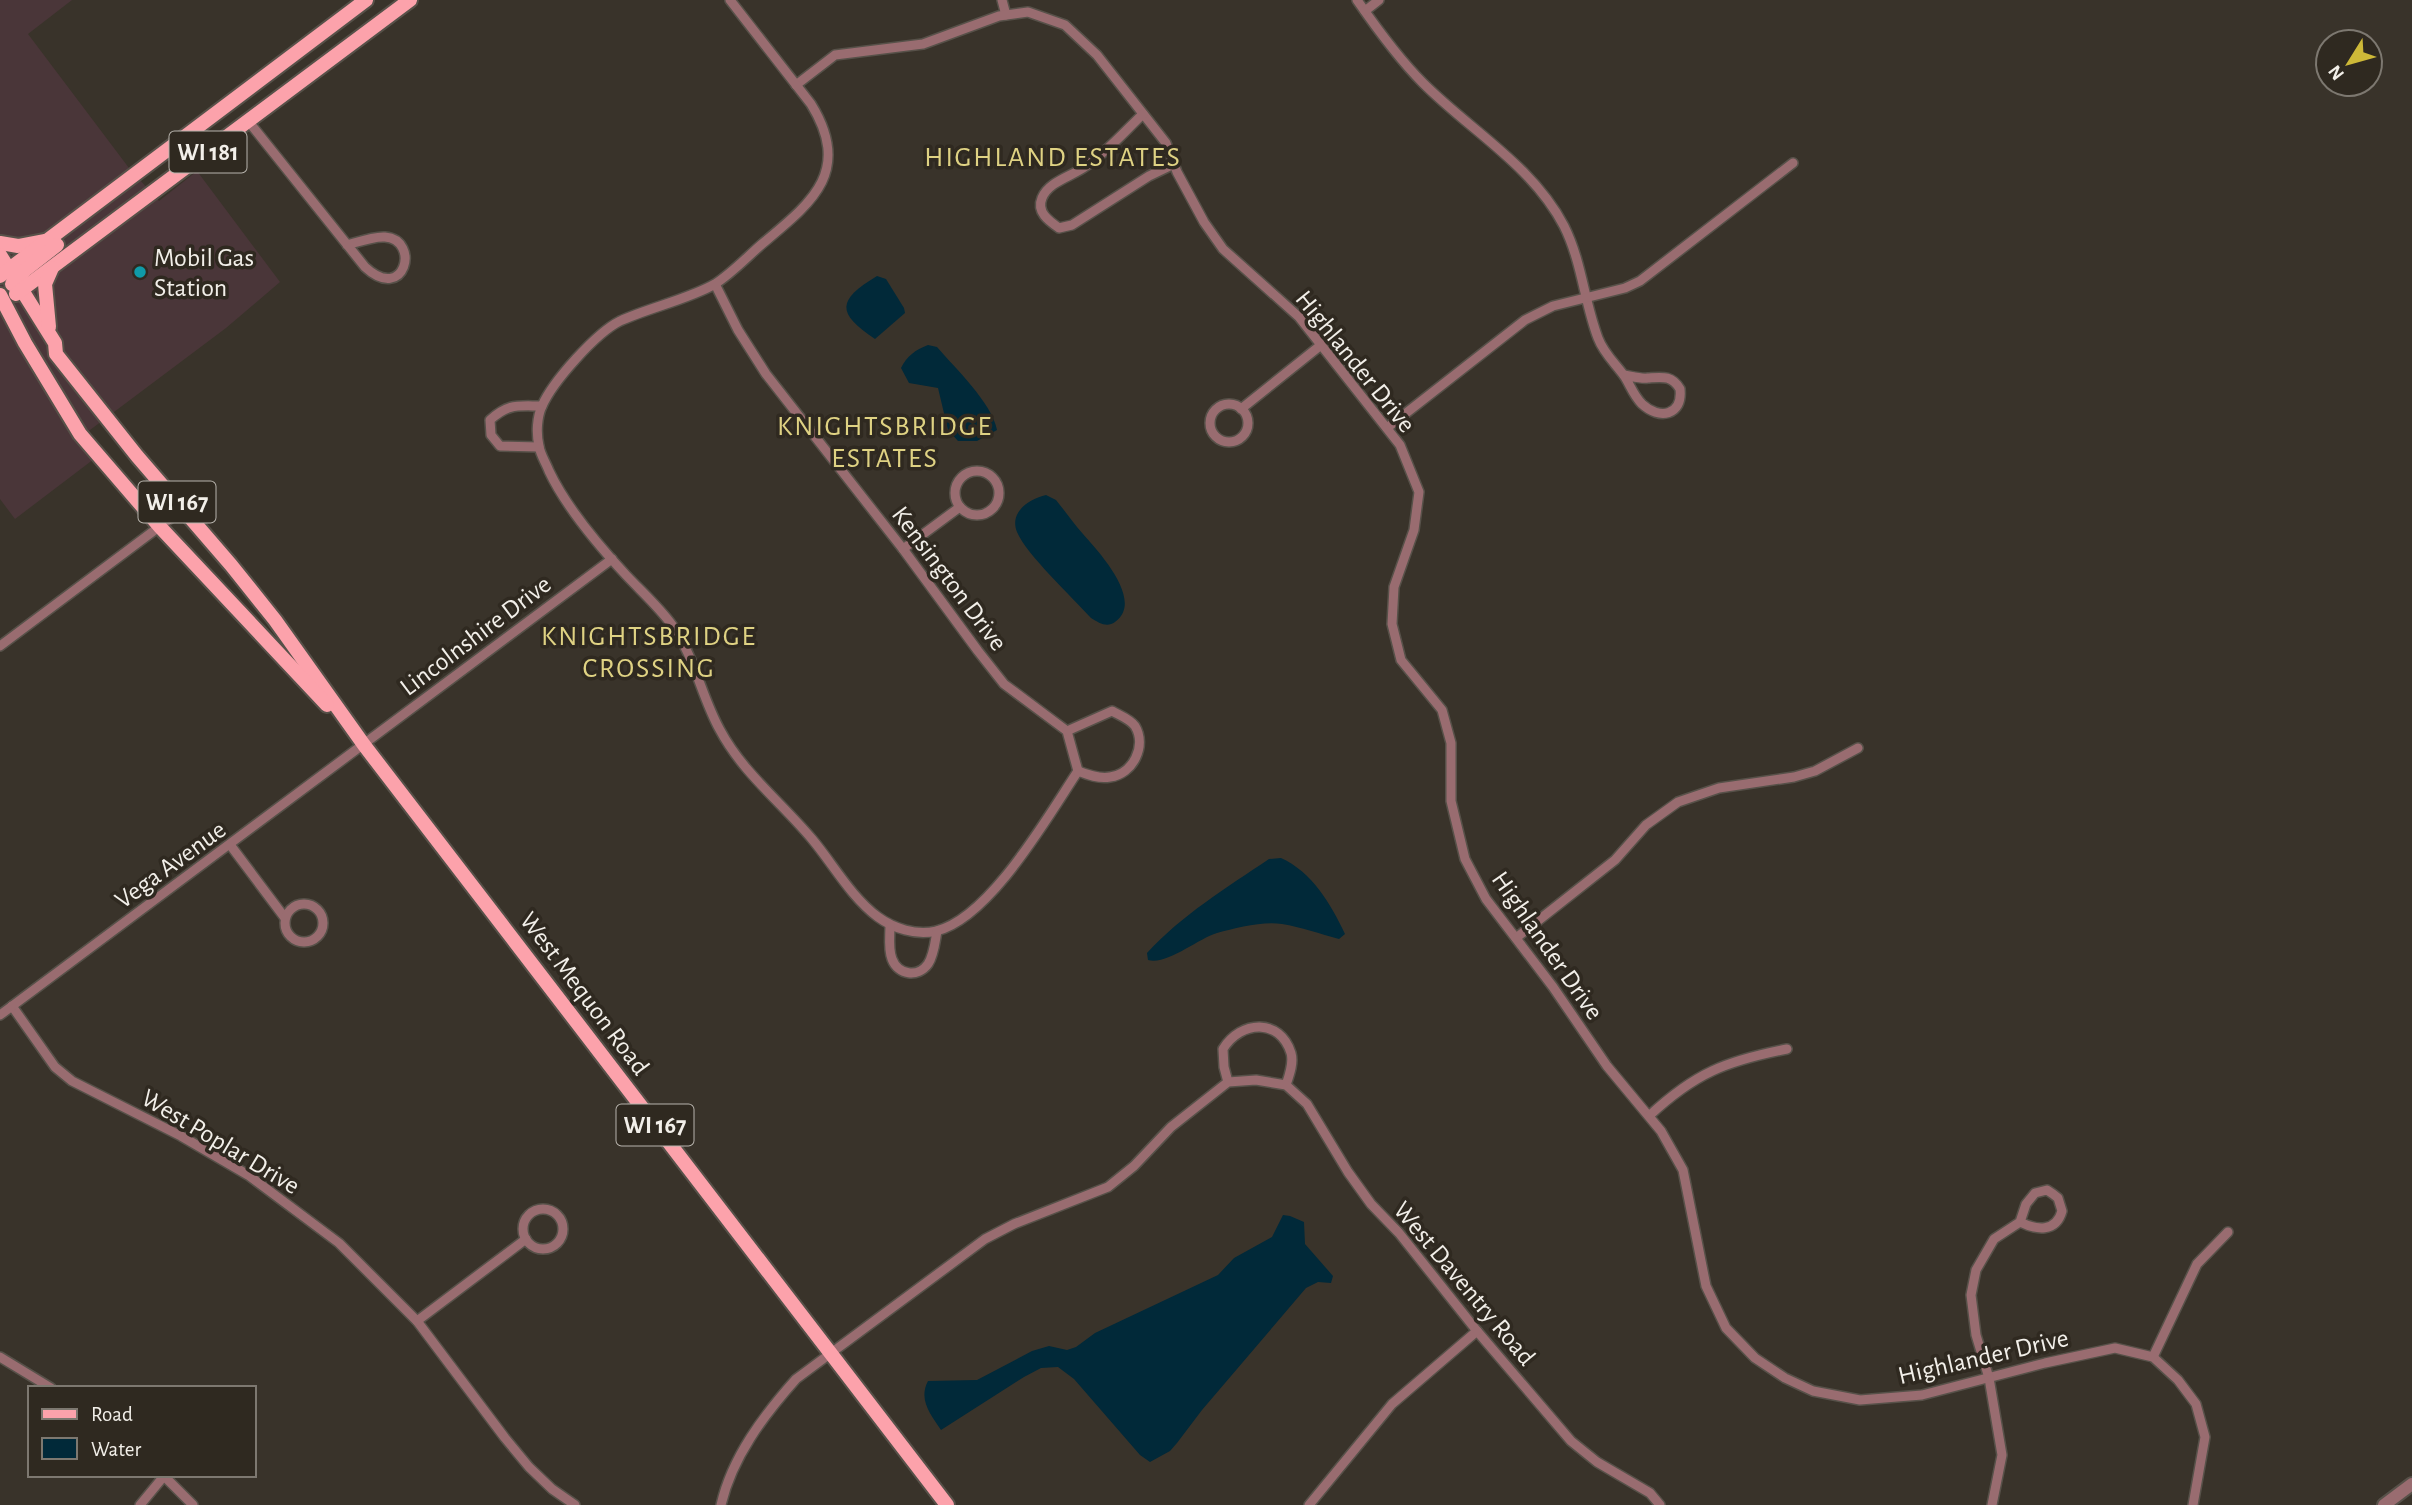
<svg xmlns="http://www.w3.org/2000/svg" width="2412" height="1505" viewBox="0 0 2412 1505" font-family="'Alegreya Sans',sans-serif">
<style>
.commercial{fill:#4a3639}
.water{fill:#012939}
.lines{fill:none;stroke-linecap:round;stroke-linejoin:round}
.minor-casing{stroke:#575149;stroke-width:12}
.tertiary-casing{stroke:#575149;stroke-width:16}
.primary-casing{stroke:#575149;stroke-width:18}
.minor{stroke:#996c70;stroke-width:9}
.tertiary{stroke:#996c70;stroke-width:12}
.primary{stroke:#fca2ab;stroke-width:14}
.culture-dot{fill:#0f9aa8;stroke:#2f2920;stroke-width:2.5}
.labels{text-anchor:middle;stroke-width:7;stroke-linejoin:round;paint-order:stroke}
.shield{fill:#2f2920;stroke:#b8b4ad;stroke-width:2}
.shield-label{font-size:24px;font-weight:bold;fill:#f2efe9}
.poi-label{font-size:26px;fill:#f2efe9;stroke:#2f2920;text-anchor:start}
.street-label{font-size:26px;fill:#f2efe9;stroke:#2f2920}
.neighbourhood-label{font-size:28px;letter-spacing:2px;fill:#dfd283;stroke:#2f2920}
</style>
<rect width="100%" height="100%" fill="#39332a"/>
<polygon class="commercial" points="0,0 72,0 28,34 129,168 159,201 197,171 280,282 226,328 78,439 94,459 15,519 0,499"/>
<g class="water">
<path d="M 877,276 L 886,279 L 904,308 L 905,313 L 875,339 C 836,313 837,300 877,276 Z"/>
<path d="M 928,345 L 937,347 C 955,368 992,403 997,430 L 977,441 L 958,441 L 948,430 L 938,388 L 909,383 L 901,368 C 907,356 915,350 928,345 Z"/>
<path d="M 1046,495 L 1056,500 C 1065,511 1074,524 1083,534 C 1098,551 1145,601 1115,622 C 1107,628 1099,623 1091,618 C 1073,598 1026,554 1017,532 C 1009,512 1029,499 1046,495 Z"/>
<path d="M 1281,858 C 1312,872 1331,904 1345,934 L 1339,939 C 1320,934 1301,927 1282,924 C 1262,921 1236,928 1217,933 C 1197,939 1168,965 1148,960 L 1147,953 C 1182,915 1226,888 1269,859 Z"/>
<path d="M 1283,1215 L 1290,1216 L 1304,1222 L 1305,1244 L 1333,1276 L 1331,1283 L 1318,1282 L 1306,1288 L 1202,1410 L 1177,1443 L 1170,1451 L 1150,1462 L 1140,1455 L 1074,1379 L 1058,1367 L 1041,1368 L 1024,1377 L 941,1430 C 931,1415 918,1400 928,1381 L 977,1380 L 1032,1351 L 1049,1346 L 1067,1350 L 1076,1347 L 1095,1333 L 1218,1275 L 1234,1258 L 1272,1237 Z"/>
</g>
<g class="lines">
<defs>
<g id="minor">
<polyline points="1002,0 1006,15"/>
<path d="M 1357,0 C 1375,26 1401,61 1423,83 C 1471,131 1532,165 1564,226 C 1582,262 1584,301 1598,338 C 1604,354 1616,364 1625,377 C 1631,387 1634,396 1642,404 C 1659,420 1683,416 1680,389 C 1672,375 1662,377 1648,378 C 1640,379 1631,376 1624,375"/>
<polyline points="1365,11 1379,0"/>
<polyline points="796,85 835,55 923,44 999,16 1028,12 1065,25 1097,55 1166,143 1177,172 1204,222 1223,249 1299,317 1400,445 1419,492 1414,530 1394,587 1392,624 1401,660 1442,710 1451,743 1451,801 1465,859 1486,899 1553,987 1607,1066 1661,1131 1683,1170 1706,1286 1726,1328 1755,1358 1785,1378 1813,1391 1860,1400 1922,1395 2045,1363 2115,1348 2153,1357 2178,1380 2196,1404 2205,1437 2193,1505"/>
<path d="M 1143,114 C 1125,131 1107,152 1086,166 C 1073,176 1049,181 1042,198 C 1036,212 1049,221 1059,228 L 1072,225 L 1149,176 L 1174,164"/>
<path d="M 249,122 L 365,267 C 405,304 421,240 385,237 C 374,236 358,242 347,245"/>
<path d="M 715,284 L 738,330 L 766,374 L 903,549 L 978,651 L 1004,684 L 1067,731 L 1078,771 C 1048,816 990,918 936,931 C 916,936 893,928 878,917 C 851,897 833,864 812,839 C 781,802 743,773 720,730 C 701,696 695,657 672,625 C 659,607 641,591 626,575 C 599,546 566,507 549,471 C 546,463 540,454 539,446 C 536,433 537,417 542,406 C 553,381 596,333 620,321 C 648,308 689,299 715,284 C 732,273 747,257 762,244 C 811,203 853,172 811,104 L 730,0"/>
<circle cx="1229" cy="423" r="19"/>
<polyline points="1241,409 1321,345"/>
<polyline points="1387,428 1525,320 1553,306 1625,288 1640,281 1793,163"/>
<path d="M 539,447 L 500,446 L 491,435 L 490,420 C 509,403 517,406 542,406"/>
<circle cx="977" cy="493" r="22"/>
<polyline points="903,549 960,507"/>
<polyline points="0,646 183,509"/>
<path d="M 1067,731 L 1112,711 C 1119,715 1130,719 1135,726 C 1147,746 1133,774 1110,777 C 1099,779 1088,775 1078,771"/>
<polyline points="231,846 285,918"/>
<circle cx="304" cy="923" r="19"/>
<path d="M 890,925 C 890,936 888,949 892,959 C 898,975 918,978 928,964 C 934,955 935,942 937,931"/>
<polyline points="1516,938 1615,860 1646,825 1678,802 1719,788 1794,777 1815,771 1858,748"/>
<polyline points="12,1006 55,1067 72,1081 181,1136 248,1175 339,1243 417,1321 505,1438 529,1467 552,1489 575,1505"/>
<polyline points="0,1015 612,559"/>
<path d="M 1228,1082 L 1224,1067 L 1223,1049 C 1241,1020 1280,1018 1291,1053 C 1294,1063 1289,1076 1286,1085"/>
<path d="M 1649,1116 C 1695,1073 1726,1061 1787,1049"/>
<circle cx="543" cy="1229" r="20"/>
<polyline points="417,1321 526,1239"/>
<polyline points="0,1357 51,1388"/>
<polyline points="2153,1357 2197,1264 2228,1232"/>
<polyline points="163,1475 193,1505"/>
<polyline points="140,1505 164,1476"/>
<path d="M 721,1505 C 732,1457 764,1415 796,1379 L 985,1239 L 1014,1224 L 1108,1187 L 1134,1166 L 1171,1127 L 1228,1082 L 1256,1080 L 1286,1085 L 1307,1104 L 1348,1172 L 1371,1204 L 1399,1233 L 1477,1331 L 1571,1441 L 1597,1462 L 1650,1493 L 1660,1505"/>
<polyline points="1309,1505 1392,1404 1477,1331"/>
<path d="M 1992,1505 L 2002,1455 L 1989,1378 L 1976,1335 L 1971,1295 L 1976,1270 L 1994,1239 L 2020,1222 L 2026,1204 L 2035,1193 L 2047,1190 L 2053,1194 L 2058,1198 L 2062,1211 C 2056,1233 2036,1230 2020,1222"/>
</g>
<polyline id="tertiary" points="2384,1505 2412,1484"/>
<g id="primary">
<polyline points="0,243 18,246 44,241"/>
<polyline points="0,255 55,343 56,354 137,456 231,565 275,620 364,745 947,1505"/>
<polyline points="0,276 366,0"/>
<polyline points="12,284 25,270 57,245"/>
<polyline points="16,294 410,0"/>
<polyline points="0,295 25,343 80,434 160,527 327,705"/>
<polyline points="49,327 45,284 52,268"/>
</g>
</defs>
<use href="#minor" class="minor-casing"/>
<use href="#tertiary" class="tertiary-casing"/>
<use href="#primary" class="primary-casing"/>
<use href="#minor" class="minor"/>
<use href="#tertiary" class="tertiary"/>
<use href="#primary" class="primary"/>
</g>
<circle class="culture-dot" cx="140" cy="272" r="7"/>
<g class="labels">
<g class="shield">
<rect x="169.5" y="131.5" width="77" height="41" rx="5"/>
<rect x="138.5" y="481.5" width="77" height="41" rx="5"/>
<rect x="616.5" y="1104.5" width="77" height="41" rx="5"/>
</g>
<g class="shield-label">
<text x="208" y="160">WI 181</text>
<text x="177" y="510">WI 167</text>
<text x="655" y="1133">WI 167</text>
</g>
<g class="poi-label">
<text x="154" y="266">Mobil Gas<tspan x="154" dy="30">Station</tspan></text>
</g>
<g class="street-label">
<text transform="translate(1356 361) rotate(51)" y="9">Highlander Drive</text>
<text transform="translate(950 578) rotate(53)" y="9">Kensington Drive</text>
<text transform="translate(475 635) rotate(-37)" y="9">Lincolnshire Drive</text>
<text transform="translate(170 864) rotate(-36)" y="9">Vega Avenue</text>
<text transform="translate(1548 945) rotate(55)" y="9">Highlander Drive</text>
<text transform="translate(585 993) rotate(53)" y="9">West Mequon Road</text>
<text transform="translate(221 1141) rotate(31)" y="9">West Poplar Drive</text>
<text transform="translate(1465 1283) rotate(50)" y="9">West Daventry Road</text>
<text transform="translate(1983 1356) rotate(-13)" y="9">Highlander Drive</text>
</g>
<g class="neighbourhood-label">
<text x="1053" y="166">HIGHLAND ESTATES</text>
<text x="885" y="435">KNIGHTSBRIDGE<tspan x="885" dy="32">ESTATES</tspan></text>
<text x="649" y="645">KNIGHTSBRIDGE<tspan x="649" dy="32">CROSSING</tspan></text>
</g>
</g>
<rect x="28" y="1386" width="228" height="91" fill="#2f2920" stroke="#7d7870" stroke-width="2"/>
<rect x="42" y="1409" width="35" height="10" fill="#fca2ab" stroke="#7d7870" stroke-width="2"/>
<text x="91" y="1421" font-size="21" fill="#f2efe9">Road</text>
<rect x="42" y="1438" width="35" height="21" fill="#012939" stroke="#7d7870" stroke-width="2"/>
<text x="91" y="1456" font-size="21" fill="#f2efe9">Water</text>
<g transform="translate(2349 63) rotate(233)"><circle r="33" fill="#2f2920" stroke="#7d7870" stroke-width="2"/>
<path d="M0-5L12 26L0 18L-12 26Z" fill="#ceb938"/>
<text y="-10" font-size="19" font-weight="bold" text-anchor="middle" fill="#f2efe9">N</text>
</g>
</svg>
